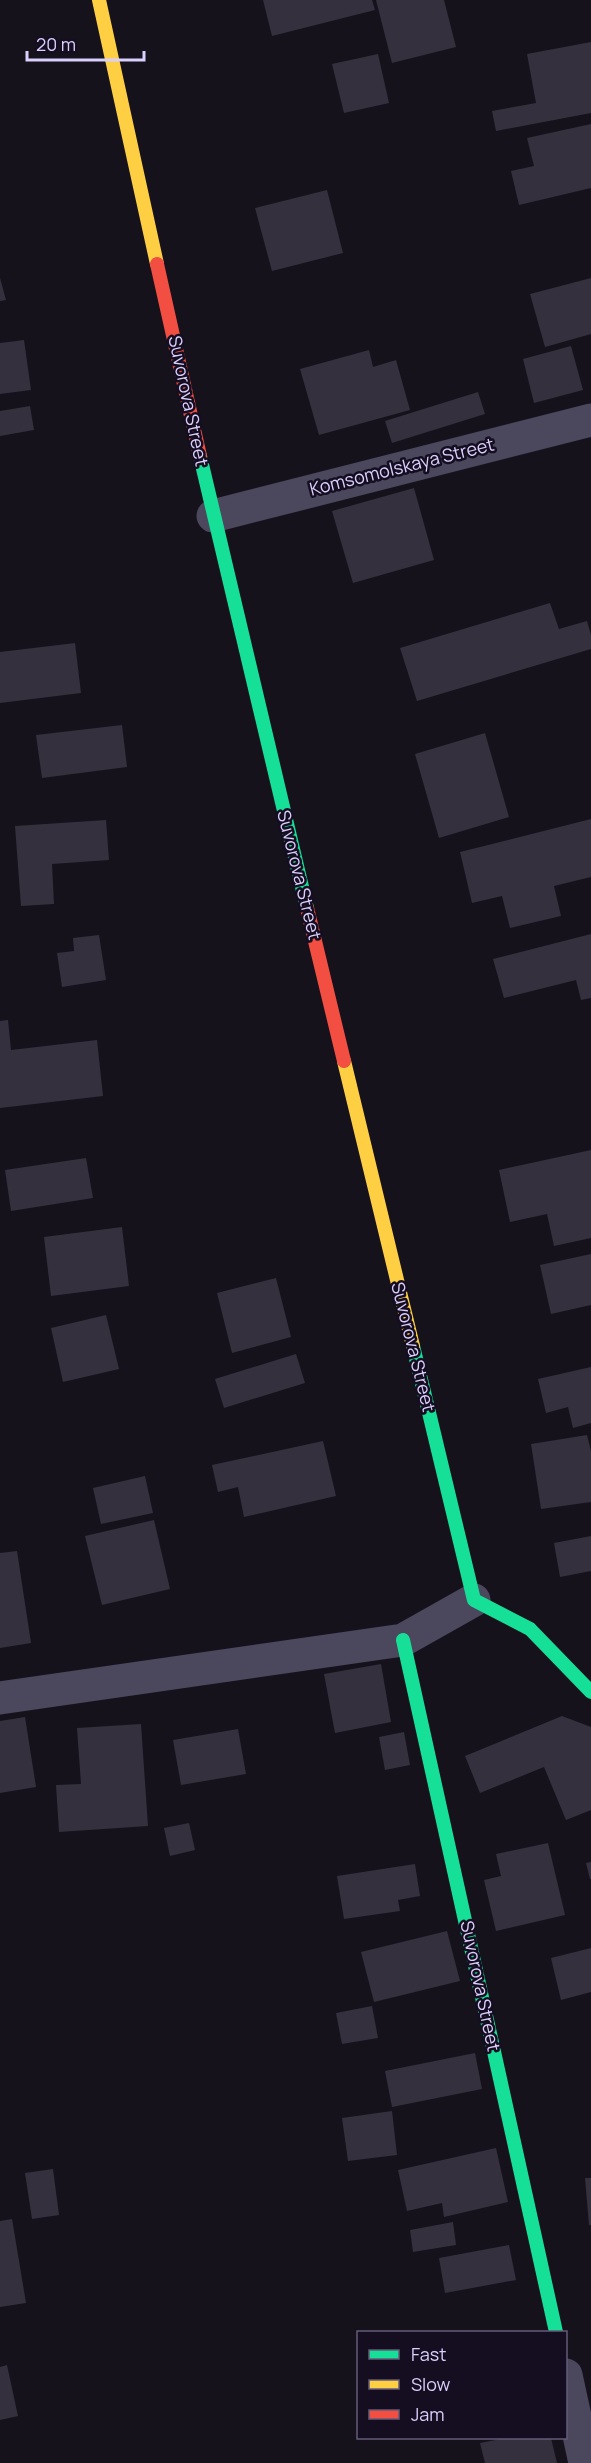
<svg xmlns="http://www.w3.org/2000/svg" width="591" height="2463" viewBox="0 0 591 2463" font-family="Manrope,sans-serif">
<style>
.building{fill:#34303e}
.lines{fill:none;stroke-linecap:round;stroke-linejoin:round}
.street{stroke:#4b475c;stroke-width:33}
.fast{stroke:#16e098;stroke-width:14}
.slow{stroke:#ffcf43;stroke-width:14}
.jam{stroke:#f24e42;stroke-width:14}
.labels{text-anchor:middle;stroke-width:5;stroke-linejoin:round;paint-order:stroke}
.street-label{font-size:18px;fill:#dbcffd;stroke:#140e20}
</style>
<rect width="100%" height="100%" fill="#15121c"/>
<g class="building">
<polygon points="263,0 372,0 375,10 272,36"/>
<polygon points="376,0 444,0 456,47 392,63"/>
<polygon points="591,42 591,113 496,131 492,111 536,103 527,54"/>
<polygon points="378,54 389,103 344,113 332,64"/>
<polygon points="591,124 591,188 519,205 511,171 534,166 527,138"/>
<polygon points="327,190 343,253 272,271 255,208"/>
<polygon points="0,278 6,300 0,301"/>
<polygon points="591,278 591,334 545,347 530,294"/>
<polygon points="24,340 31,390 0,394 0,343"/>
<polygon points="571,346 583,390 534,403 523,359"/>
<polygon points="369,350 373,367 396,360 410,410 319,435 300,369"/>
<polygon points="478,392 485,414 392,443 385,421"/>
<polygon points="30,406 34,430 0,436 0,411"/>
<polygon points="414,488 434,560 353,583 332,511"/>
<polygon points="550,603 559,629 587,621 591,635 591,649 417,701 400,648"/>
<polygon points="75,643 81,693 0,703 0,652"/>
<polygon points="122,725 127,767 42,778 36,735"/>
<polygon points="485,733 509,817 439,838 415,754"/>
<polygon points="591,819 591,877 554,886 561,916 510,928 502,896 472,903 460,852"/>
<polygon points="106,820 109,860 52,864 54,904 21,906 15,826"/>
<polygon points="591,934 591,998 581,1000 576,980 504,998 493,959"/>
<polygon points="99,935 106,980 62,987 57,953 74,951 73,938"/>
<polygon points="8,1020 11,1050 97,1040 103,1096 0,1108 0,1021"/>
<polygon points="591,1150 591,1238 554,1246 547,1214 510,1222 499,1170"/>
<polygon points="86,1158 93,1198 11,1211 5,1170"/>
<polygon points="122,1227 129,1286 51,1296 44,1237"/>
<polygon points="591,1254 591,1305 551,1314 540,1265"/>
<polygon points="276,1278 291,1337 232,1353 217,1293"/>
<polygon points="106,1315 119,1369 63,1382 51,1328"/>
<polygon points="296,1354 305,1383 224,1408 215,1379"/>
<polygon points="591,1367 591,1423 573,1428 568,1407 546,1413 538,1379"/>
<polygon points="587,1435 591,1451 591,1502 541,1509 531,1444"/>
<polygon points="323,1441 336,1496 244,1517 238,1487 218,1492 212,1465"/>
<polygon points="145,1476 153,1513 101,1524 93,1488"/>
<polygon points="154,1520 170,1589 102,1605 85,1536"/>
<polygon points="591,1536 591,1571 560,1577 554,1543"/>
<polygon points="17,1551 31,1643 0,1648 0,1553"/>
<polygon points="381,1664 391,1722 335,1733 324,1674"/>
<polygon points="562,1716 591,1727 591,1810 566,1820 544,1767 480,1793 465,1756"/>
<polygon points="25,1717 36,1787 0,1793 0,1721"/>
<polygon points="141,1724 148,1826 59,1832 56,1785 81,1784 77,1728"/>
<polygon points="238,1729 246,1774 181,1785 173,1740"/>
<polygon points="404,1732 410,1765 385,1770 379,1737"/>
<polygon points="189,1823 195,1850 170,1856 164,1828"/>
<polygon points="548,1843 565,1915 496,1931 484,1880 501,1876 496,1854"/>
<polygon points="591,1862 591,1879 590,1879 586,1863"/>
<polygon points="415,1864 420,1896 398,1900 400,1911 344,1919 337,1876"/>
<polygon points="447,1931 460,1981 374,2002 361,1952"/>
<polygon points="591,1948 591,1992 561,2000 551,1958"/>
<polygon points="372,2006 378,2038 342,2044 336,2013"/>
<polygon points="475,2053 482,2089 392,2107 385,2071"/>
<polygon points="392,2111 397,2155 348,2161 342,2118"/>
<polygon points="496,2148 508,2202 444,2217 442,2203 407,2211 398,2170"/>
<polygon points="53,2169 59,2215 32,2219 25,2173"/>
<polygon points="585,2178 591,2178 591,2225 589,2225"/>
<polygon points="12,2219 26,2303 0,2307 0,2221"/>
<polygon points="453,2222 456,2245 413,2252 410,2230"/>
<polygon points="509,2245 516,2280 445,2293 439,2258"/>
<polygon points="7,2365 18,2416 0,2420 0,2367"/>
<polygon points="506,2438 551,2438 557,2463 485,2463 480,2443"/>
</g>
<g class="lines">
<g class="street">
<polyline points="213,516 591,420"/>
<polyline points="0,1698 403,1640 474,1600"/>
<polyline points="566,2375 585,2463"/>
</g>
<g class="fast">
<polyline points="200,456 307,908"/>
<polyline points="413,1346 474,1600 530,1629 591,1692"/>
<polyline points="403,1640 556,2332"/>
</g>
<g class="slow">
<polyline points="99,0 157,264"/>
<polyline points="344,1061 413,1346"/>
</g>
<g class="jam">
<polyline points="157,264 200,456"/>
<polyline points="307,908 344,1061"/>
</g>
</g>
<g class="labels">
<g class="street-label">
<text transform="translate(188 401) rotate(78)" y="6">Suvorova Street</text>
<text transform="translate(402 467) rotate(-14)" y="6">Komsomolskaya Street</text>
<text transform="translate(299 875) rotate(76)" y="6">Suvorova Street</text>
<text transform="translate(413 1347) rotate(76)" y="6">Suvorova Street</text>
<text transform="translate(480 1986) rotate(78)" y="6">Suvorova Street</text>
</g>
</g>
<rect x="357" y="2331" width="210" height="108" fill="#140e20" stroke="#645b78" stroke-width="1.5"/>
<rect x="369" y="2350" width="30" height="9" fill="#16e098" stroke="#645b78" stroke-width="1.5"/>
<text x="411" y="2361" font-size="18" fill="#dbcffd">Fast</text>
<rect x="369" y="2380" width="30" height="9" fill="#ffcf43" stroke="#645b78" stroke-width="1.5"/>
<text x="411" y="2391" font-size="18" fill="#dbcffd">Slow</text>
<rect x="369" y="2410" width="30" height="9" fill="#f24e42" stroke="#645b78" stroke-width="1.5"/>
<text x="411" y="2421" font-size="18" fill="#dbcffd">Jam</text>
<path d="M27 51v9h117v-9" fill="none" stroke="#dbcffd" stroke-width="3"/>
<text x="36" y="51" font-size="18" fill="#dbcffd" stroke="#140e20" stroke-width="4.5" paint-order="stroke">20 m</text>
</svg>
